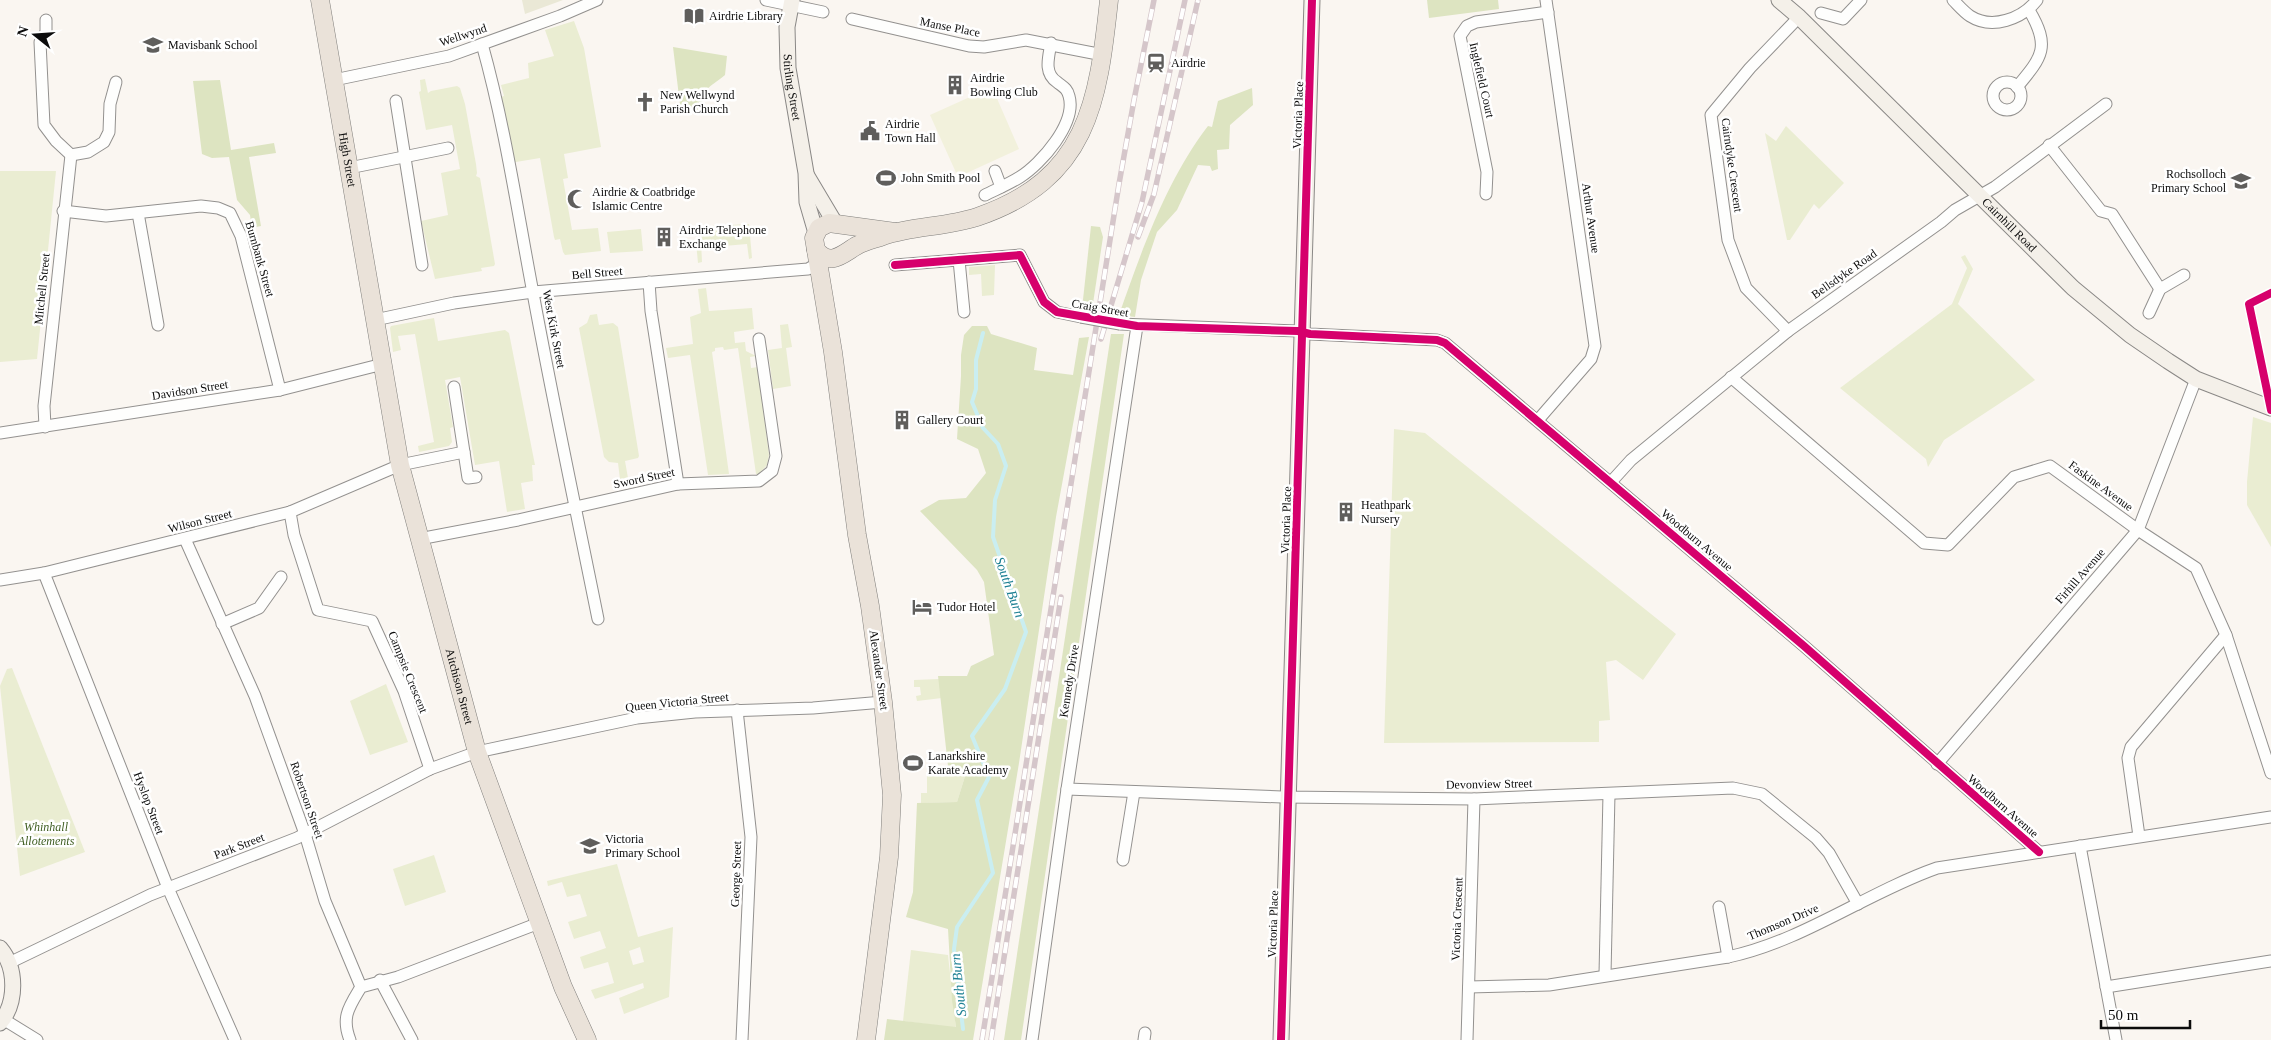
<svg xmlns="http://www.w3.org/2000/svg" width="2271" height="1040" viewBox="0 0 2271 1040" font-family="Georgia,serif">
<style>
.green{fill:#eaedd2;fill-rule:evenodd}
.forest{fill:#dde4c1}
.cemetery{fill:#eae8d6}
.pitch{fill:#f2f1dc}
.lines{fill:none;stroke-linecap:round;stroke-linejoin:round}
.stream{stroke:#caeef1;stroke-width:4}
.street-casing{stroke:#93918f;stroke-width:13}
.secondary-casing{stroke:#8a8886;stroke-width:17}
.primary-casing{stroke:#807f7c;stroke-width:19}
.street{stroke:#fefefd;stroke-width:11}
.secondary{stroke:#f4f0e9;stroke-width:15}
.primary{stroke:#eae2d9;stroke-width:18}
.rail-casing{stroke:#d5c6ca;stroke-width:5.5}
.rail{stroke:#fff;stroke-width:4;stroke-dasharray:11;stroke-linecap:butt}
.street-bridge-casing{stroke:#93918f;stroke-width:13;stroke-linecap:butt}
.street-bridge{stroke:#fefefd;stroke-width:11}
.cycleway-casing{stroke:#fff;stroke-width:11}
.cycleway{stroke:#d6006c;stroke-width:8}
.labels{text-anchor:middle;stroke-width:5;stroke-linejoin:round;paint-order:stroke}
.poi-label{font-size:12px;fill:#0c0c0c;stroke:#fff;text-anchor:start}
.street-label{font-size:12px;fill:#0c0c0c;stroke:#fff}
.park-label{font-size:12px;font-style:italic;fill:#3f5e22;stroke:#fff}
.water-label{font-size:14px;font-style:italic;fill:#1f8194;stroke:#fff}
</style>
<rect width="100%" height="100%" fill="#faf6f1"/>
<g class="green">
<polygon points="574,21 584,48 601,147 564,154 568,178 563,179 572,230 598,228 601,251 565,255 563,252 560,239 555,240 554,237 540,158 510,163 497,98 504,96 501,85 529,78 528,63 554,56 545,30"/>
<polygon points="425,79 428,93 431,91 457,86 460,88 465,104 476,164 477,173 476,176 480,178 495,264 494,266 481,268 482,271 435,279 421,221 448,215 441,173 460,169 452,125 426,130 419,92 421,91 420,80"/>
<polygon points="1786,126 1844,183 1819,209 1814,204 1790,240 1787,240 1765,133 1776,141"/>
<polygon points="0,171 56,171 37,359 0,362"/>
<polygon points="749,224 752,258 749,259 747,244 712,247 711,240 701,241 702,262 698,263 696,242 711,226"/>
<polygon points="641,229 643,251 610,253 607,232"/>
<polygon points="1965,255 1973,269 1958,304 2035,380 1944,440 1928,467 1926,459 1840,388 1952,304 1967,268 1961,257"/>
<polygon points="995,265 994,295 982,296 981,274 969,275 969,267"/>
<polygon points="706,288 709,311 752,308 754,329 734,332 735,343 745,342 746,351 756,356 750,357 751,368 758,367 769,455 767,465 759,474 756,474 738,348 724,350 723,347 715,348 715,351 712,352 729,474 708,475 690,355 668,358 666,348 693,344 690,317 701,313 698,289"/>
<polygon points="597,314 599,325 613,323 618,327 639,456 638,458 625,461 628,478 620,479 618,463 609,462 604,457 579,328 587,323 590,315"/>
<polygon points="434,318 438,341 505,330 509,333 535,465 532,465 533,481 521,483 525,509 507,512 499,461 475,465 460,377 445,380 453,427 450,428 452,442 449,446 419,452 418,446 434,442 415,334 398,336 401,350 393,352 390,328 391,326"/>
<polygon points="788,324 792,347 786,348 791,386 773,389 768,350 782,348 780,325"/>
<polygon points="2253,417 2271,423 2271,547 2247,505 2247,482"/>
<polygon points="1394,429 1425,433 1676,634 1643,680 1616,660 1606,662 1610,720 1599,721 1599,742 1384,743"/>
<polygon points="12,668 85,852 20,876 0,686 7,669"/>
<polygon points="939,679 942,698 917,701 916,696 921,695 920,687 914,687 914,680"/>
<polygon points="386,684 408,742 370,755 350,701"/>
<polygon points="966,773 957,802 921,803 921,793 927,793 927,776"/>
<polygon points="434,855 446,892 405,906 393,869"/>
<path d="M 617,864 L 638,937 L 673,927 L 669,997 L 624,1014 L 619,998 L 644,988 L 643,983 L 595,999 L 591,990 L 614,983 L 608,962 L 584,969 L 580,957 L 606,948 L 600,931 L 574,939 L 568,922 L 587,916 L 580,894 L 567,897 L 562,882 L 548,886 L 547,881 ZM 640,947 L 644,962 L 633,965 L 629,951 Z"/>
<polygon points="911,950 948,955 956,1028 903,1021"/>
</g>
<g class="forest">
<polygon points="1427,0 1498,0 1499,9 1429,18"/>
<path d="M 673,47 L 727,56 L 725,75 C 710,88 701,87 702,110 L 681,113 Z"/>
<polygon points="220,80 231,150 274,143 276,153 249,157 261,226 252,228 250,215 237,200 229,157 212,158 202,154 193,81"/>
<path d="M 1252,88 L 1253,105 L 1230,125 L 1229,149 L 1217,150 L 1218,169 L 1212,171 L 1210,166 L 1198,165 L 1177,210 L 1157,232 L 1141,280 L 1135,317 L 1119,315 C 1141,252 1167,179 1208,126 L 1212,127 L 1218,101 Z"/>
<polygon points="1091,226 1100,227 1103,237 1092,310 1082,309"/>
<polygon points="972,326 987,326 991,334 1037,348 1034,370 1073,375 1079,338 1089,337 1056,517 1019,763 973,1040 884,1040 887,1019 956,1027 952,1000 948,929 906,917 913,892 917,803 957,802 966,773 954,773 954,765 948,766 938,676 967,676 971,666 994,655 984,582 977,570 920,511 939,500 966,498 986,473 978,449 957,439 961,376 961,355 964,335"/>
<polygon points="1111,334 1124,334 1021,1040 1004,1040"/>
</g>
<polygon class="cemetery" points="522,0 563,0 525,14"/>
<polygon class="pitch" points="992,87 1019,149 958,177 930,115"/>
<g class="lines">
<polyline class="stream" points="963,1029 954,949 957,927 993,873 977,800 989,777 972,736 1005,689 1026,632 993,537 995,500 1006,466 998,444 983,428 972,402 976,389 976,360 983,333"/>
<defs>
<g id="street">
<polyline points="766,0 823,12"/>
<path d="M 1953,0 C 1958,5 1964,12 1970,16 C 1992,30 2022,19 2037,0"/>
<polyline points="1821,13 1843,19 1861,0"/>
<polyline points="852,19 969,46 984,47 1026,40 1103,55"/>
<polyline points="46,20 46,32 40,42 44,125 56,141 71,155"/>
<path d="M 482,44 C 505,126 517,209 533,293 C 553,402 576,510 598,619"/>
<polyline points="334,80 449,56 560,16 597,0"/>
<circle cx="2007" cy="96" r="14"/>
<path d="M 2017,87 C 2042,57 2051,47 2029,10"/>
<polyline points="396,101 422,265"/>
<polyline points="2049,145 2101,211 2112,214 2160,289"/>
<polyline points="71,155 88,152 104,142 109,132 110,104 116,82"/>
<polyline points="349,168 448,148"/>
<polyline points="995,171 1001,187"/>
<polyline points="1486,194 1487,172 1460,36 1467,26 1476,22 1548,12"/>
<path d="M 985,195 C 997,189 1009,184 1020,177 C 1041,164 1077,123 1069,96 C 1067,88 1063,87 1057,82 C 1043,73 1049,56 1051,43"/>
<polyline points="63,211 106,216 201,206 218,208 230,213 241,236 280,390"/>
<polyline points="138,213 158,325"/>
<polyline points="959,260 964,312"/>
<polyline points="895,265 1020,255 1044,302 1057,312 1081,317"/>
<polyline points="649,282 651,311 678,484"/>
<polyline points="2149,313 2160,289 2184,275"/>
<polyline points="375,320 454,303 533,292 808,269 815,265 818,259"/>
<polyline points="1120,324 1298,331 1310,334 1437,340 1445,343 1804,646 2039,852"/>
<polyline points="1788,331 1746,288 1728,240 1711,115 1750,68 1799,17"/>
<polyline points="1731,377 1924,543 1948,545 2014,477 2050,466 2138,530 2196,568 2226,635 2271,773"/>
<polyline points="454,387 468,478 476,477"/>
<polyline points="1538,420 1591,359 1595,346 1546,0"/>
<polyline points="45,427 44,406 71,155"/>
<polyline points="0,433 280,390 383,364"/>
<polyline points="1611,482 1631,460 1788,331 1941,222 1955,210 1995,187 2106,104"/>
<polyline points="290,512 294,535 318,610 372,621 404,691 430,769"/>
<polyline points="185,539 255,696 305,834 325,901 361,987"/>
<polyline points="419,539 518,520 678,484 759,481 772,471 776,456 759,339"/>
<polyline points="44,573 168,888 235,1040"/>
<polyline points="0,580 44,573 290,512 400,465 464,452"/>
<polyline points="222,624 259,608 281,577"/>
<polyline points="737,710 751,837 742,1040"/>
<polyline points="1937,764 2138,530 2196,379"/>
<polyline points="1067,789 1282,797 1474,799 1733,788 1762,794 1816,838 1829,853 1858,904"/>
<polyline points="2139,836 2128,758 2131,747 2226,635"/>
<polyline points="2080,846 2116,1040"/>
<polyline points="1123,860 1134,792"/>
<polyline points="1719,907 1728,957"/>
<polyline points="9,963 150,895 297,838 430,769 477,752 637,718 695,712 813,708 883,702"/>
<polyline points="1605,974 1609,794"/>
<polyline points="380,980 412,1040"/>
<path d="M 1469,987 L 1549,985 L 1728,957 C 1803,941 1866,893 1937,868 L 2271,817"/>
<polyline points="2106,987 2271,961"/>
<polyline points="3,1019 37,1040"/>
<path d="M 350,1040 C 341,1017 349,1007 361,987 L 398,977 L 539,923"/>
<polyline points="1032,1040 1067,789 1137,326"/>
<polyline points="1144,1040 1145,1033"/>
<polyline points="1467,1040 1474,799"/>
</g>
<g id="secondary">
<path id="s1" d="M 792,0 L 787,27 L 788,68 L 806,173 L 807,202 L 816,233"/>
<path id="s2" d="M 1779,0 L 1799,17 L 2073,288 L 2130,335 L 2168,361 L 2196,379 L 2271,408"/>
<polyline points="807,176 835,223"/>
<path d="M 0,948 C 17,968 17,1003 0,1023"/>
<polyline points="1281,1040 1312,0"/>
</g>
<g id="primary">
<path id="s3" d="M 320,0 L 400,465 L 477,752 L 563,987 L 587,1040"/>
<path d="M 816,250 C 831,268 843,253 858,245 C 866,241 875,239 883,236 C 913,226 946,227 977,217 C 1088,179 1098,103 1109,0"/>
<polyline points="866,1040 889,857 892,795 883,702 870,606 857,535 833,352 814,238 819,228 829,223 895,232"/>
</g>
</defs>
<use href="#street" class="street-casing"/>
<use href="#secondary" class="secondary-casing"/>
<use href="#primary" class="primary-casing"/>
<use href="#street" class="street"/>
<use href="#secondary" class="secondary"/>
<use href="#primary" class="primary"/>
<defs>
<g id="rail">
<polyline points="1138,237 1154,194 1198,0"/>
<polyline points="1101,339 1142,202 1185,0"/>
<polyline points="982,1040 1119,184 1134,100 1154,0"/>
<polyline points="991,1040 1061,597"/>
</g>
</defs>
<use href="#rail" class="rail-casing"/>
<use href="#rail" class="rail"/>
<defs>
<polyline id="street-bridge" points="1081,317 1120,324"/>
</defs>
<use href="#street-bridge" class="street-bridge-casing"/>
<use href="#street-bridge" class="street-bridge"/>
<defs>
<g id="cycleway">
<polyline points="895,265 1020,255 1044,302 1057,312 1137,326 1298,331 1310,334 1437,340 1445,343 1804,646 2039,852"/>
<polyline points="2271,293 2249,304 2271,410"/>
<polyline points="1281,1040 1312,0"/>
</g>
</defs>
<use href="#cycleway" class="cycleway-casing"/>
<use href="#cycleway" class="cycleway"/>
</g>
<defs>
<symbol id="library-bare" viewBox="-9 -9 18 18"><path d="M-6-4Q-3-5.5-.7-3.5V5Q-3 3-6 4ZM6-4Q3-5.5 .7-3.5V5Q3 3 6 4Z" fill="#5f5e5c" stroke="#fff" stroke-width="2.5" paint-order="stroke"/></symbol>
<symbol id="school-bare" viewBox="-9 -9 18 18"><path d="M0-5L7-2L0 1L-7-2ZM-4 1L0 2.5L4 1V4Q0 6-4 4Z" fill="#5f5e5c" stroke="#fff" stroke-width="2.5" paint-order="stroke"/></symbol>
<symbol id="station-bare" viewBox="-9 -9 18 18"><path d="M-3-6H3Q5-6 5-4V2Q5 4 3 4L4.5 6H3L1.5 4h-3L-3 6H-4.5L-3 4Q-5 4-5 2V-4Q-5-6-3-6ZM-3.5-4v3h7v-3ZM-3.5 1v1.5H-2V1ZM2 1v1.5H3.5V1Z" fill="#5f5e5c" stroke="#fff" stroke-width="2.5" paint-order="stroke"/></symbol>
<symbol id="building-bare" viewBox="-9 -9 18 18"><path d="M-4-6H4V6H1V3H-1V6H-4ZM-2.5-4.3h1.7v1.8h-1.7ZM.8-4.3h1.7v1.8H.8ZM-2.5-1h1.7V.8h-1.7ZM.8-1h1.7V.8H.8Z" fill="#5f5e5c" stroke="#fff" stroke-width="2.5" paint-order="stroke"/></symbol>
<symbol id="church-bare" viewBox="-9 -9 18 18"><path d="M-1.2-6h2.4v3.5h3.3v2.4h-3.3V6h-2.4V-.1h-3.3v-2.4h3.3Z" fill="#5f5e5c" stroke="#fff" stroke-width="2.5" paint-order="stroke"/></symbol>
<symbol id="civic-bare" viewBox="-9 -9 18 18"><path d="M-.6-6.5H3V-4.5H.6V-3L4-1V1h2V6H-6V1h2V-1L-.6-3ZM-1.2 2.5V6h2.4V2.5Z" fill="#5f5e5c" stroke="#fff" stroke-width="2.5" paint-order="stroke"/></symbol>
<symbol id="stadium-bare" viewBox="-9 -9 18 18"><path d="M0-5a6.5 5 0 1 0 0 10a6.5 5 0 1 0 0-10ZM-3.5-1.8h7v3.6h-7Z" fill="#5f5e5c" stroke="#fff" stroke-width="2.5" paint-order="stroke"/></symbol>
<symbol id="mosque-bare" viewBox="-9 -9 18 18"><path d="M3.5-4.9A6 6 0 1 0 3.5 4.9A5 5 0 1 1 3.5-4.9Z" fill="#5f5e5c" stroke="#fff" stroke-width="2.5" paint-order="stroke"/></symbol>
<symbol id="hotel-bare" viewBox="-9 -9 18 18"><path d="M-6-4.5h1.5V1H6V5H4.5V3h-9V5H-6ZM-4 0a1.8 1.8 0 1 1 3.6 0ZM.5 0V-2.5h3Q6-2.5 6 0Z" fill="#5f5e5c" stroke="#fff" stroke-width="2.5" paint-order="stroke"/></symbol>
</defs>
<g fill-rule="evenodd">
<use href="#library-bare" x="680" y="2" width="28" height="28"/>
<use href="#school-bare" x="139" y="31" width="28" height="28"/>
<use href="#station-bare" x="1142" y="49" width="28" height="28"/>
<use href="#building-bare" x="941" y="71" width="28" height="28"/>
<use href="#church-bare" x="631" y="88" width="28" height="28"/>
<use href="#civic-bare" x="856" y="117" width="28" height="28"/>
<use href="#stadium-bare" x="872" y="164" width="28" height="28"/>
<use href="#school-bare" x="2227" y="167" width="28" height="28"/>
<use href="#mosque-bare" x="563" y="185" width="28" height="28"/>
<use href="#building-bare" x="650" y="223" width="28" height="28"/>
<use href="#building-bare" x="888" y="406" width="28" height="28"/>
<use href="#building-bare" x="1332" y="498" width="28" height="28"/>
<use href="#hotel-bare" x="908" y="593" width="28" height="28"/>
<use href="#stadium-bare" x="899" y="749" width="28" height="28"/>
<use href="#school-bare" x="576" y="832" width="28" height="28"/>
</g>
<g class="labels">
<g class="poi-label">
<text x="709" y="20">Airdrie Library</text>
<text x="168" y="49">Mavisbank School</text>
<text x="1171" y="67">Airdrie</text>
<text x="970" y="82">Airdrie<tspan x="970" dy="14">Bowling Club</tspan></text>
<text x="660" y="99">New Wellwynd<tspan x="660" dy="14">Parish Church</tspan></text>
<text x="885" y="128">Airdrie<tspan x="885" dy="14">Town Hall</tspan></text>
<text x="2226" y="178" text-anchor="end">Rochsolloch<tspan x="2226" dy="14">Primary School</tspan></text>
<text x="901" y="182">John Smith Pool</text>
<text x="592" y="196">Airdrie &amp; Coatbridge<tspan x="592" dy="14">Islamic Centre</tspan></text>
<text x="679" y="234">Airdrie Telephone<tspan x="679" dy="14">Exchange</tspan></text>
<text x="917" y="424">Gallery Court</text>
<text x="1361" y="509">Heathpark<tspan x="1361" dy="14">Nursery</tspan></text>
<text x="937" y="611">Tudor Hotel</text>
<text x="928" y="760">Lanarkshire<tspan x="928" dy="14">Karate Academy</tspan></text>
<text x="605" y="843">Victoria<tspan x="605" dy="14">Primary School</tspan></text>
</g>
<g class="street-label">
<text transform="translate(950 27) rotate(11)" y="4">Manse Place</text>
<text transform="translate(463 35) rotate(-18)" y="4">Wellwynd</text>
<text transform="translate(1482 80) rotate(77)" y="4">Inglefield Court</text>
<text dy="4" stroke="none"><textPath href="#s1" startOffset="88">Stirling Street</textPath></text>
<text transform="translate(1298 115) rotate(-88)" y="4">Victoria Place</text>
<text dy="4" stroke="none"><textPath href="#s3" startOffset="162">High Street</textPath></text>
<text transform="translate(1732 165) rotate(82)" y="4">Cairndyke Crescent</text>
<text transform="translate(1591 218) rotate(82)" y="4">Arthur Avenue</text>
<text dy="4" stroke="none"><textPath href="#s2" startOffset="322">Cairnhill Road</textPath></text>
<text transform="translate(260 259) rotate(74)" y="4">Burnbank Street</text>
<text transform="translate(597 273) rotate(-5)" y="4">Bell Street</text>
<text transform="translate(1844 274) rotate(-35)" y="4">Bellsdyke Road</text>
<text transform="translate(42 289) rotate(-84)" y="4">Mitchell Street</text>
<text transform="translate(1100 308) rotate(10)" y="4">Craig Street</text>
<text transform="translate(554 329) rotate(79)" y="4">West Kirk Street</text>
<text transform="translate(190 390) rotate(-9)" y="4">Davidson Street</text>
<text transform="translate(644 478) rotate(-12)" y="4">Sword Street</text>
<text transform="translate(2101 486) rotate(36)" y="4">Faskine Avenue</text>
<text transform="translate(1286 520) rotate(-88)" y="4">Victoria Place</text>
<text transform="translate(200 521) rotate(-14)" y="4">Wilson Street</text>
<text transform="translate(1697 540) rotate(40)" y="4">Woodburn Avenue</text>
<text transform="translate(2080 576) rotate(-49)" y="4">Firhill Avenue</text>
<text transform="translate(879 670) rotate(82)" y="4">Alexander Street</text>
<text transform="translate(408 672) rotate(68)" y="4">Campsie Crescent</text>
<text transform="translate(1069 681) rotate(-81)" y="4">Kennedy Drive</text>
<text dy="4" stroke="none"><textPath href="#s3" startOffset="701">Aitchison Street</textPath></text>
<text transform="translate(677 702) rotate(-6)" y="4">Queen Victoria Street</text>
<text transform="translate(1489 784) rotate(-1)" y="4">Devonview Street</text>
<text transform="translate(307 800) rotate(71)" y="4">Robertson Street</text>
<text transform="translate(149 803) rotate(69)" y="4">Hyslop Street</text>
<text transform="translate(2003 806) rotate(41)" y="4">Woodburn Avenue</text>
<text transform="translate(239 846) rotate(-21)" y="4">Park Street</text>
<text transform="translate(736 874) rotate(-88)" y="4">George Street</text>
<text transform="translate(1457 919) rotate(-88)" y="4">Victoria Crescent</text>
<text transform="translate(1783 922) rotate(-23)" y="4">Thomson Drive</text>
<text transform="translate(1273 924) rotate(-88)" y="4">Victoria Place</text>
</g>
<g class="park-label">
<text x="46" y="831">Whinhall<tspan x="46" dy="14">Allotements</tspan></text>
</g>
<g class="water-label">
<text transform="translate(1010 587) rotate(70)" y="5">South Burn</text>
<text transform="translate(958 985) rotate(-96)" y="5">South Burn</text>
</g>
</g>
<g transform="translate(35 35) rotate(287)" stroke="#ffffff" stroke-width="4" paint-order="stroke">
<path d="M0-4L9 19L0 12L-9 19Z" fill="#0c0c0c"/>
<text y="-8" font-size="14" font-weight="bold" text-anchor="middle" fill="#0c0c0c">N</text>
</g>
<path d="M2101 1020v8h89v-8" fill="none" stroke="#0c0c0c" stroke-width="2.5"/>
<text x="2108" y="1020" font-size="15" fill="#0c0c0c" stroke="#ffffff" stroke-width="4" paint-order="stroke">50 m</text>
</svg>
